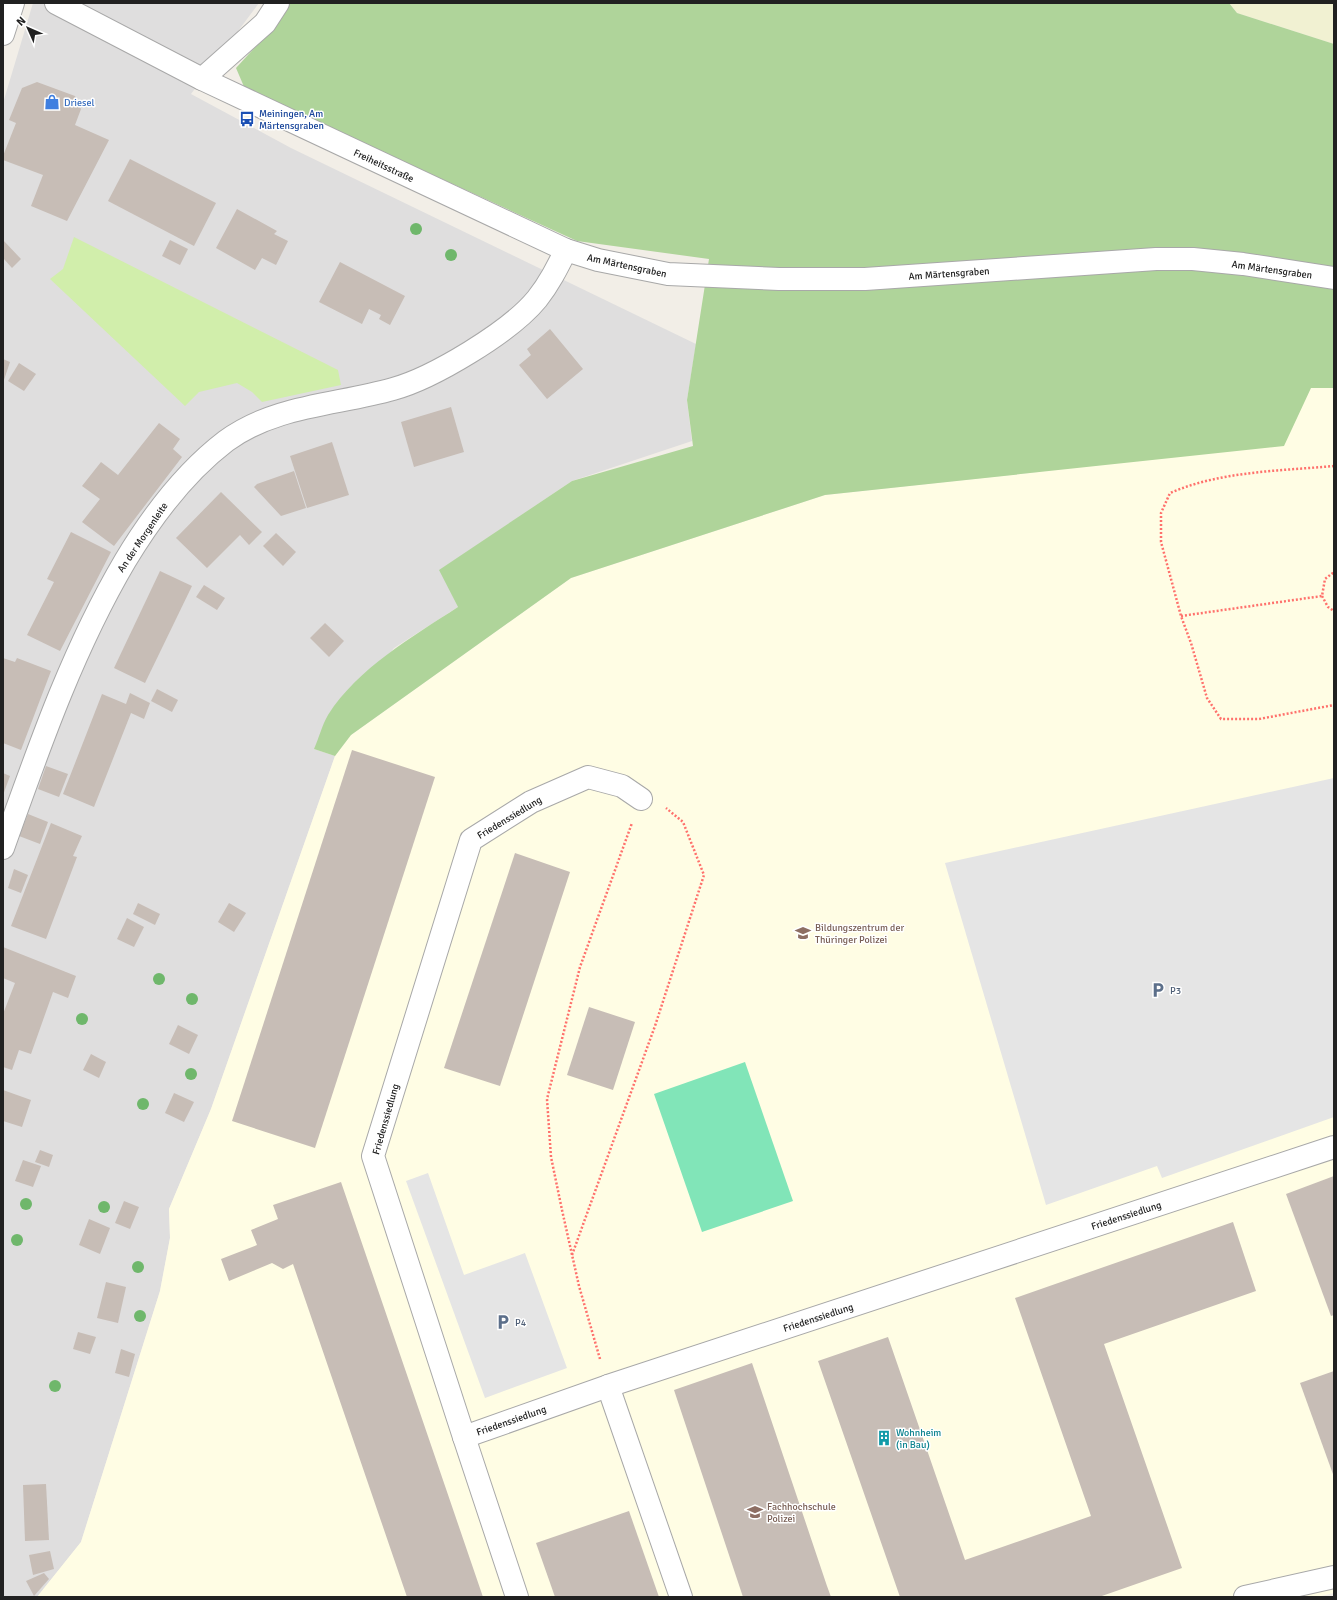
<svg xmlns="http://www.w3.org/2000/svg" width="1337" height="1600" viewBox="0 0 1337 1600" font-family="Signika,sans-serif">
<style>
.residential{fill:#dfdede}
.education{fill:#fffde4}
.farmland{fill:#f1f1d2}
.grass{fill:#d1eeab}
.forest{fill:#afd49a}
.pitch{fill:#81e5b8}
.parking{fill:#e5e5e5}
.building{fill:#c7bdb6}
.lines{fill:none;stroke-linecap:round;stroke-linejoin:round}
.minor-casing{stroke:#a8a8a8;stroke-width:24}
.path{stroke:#ff716c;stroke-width:2.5;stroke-dasharray:2 2;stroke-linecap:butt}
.minor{stroke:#fff;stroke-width:22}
.tree{fill:#6fb76b}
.labels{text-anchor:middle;stroke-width:3;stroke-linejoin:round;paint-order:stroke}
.shop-label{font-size:10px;fill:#366cbe;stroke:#fff;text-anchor:start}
.transit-label{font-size:10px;fill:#164399;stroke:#fff;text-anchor:start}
.street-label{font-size:10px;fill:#212121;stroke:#fff}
.education-label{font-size:10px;fill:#785e54;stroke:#fff;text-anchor:start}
.service-label{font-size:10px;fill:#4e5e75;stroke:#fff;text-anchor:start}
.culture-label{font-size:10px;fill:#0d838f;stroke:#fff;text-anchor:start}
</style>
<rect width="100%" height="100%" fill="#f2eee7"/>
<polygon class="residential" points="33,3 259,3 191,94 291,148 696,344 687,400 692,441 572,481 440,570 458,607 394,648 314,749 335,756 211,1109 169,1209 170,1238 160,1291 81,1542 37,1597 3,1597 3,103"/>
<polygon class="education" points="1311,388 1334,388 1334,1593 1317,1597 37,1597 81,1542 160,1291 170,1238 169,1209 211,1109 335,756 351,735 571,578 825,495 1038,472"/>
<polygon class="farmland" points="1229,3 1334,3 1334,44 1237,13"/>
<polygon class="grass" points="74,237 338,370 341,385 262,402 252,392 237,383 199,392 185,406 50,279 63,269"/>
<path class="forest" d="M 287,3 L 1229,3 L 1237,13 L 1334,44 L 1334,388 L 1311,388 L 1284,446 L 825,495 L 571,578 L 351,735 L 335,756 L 314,749 C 319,738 322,725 328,715 C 358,668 412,637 458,607 L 439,570 L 572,481 L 693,446 L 687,400 L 709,259 L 577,241 L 245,89 L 236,68 L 281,19 Z"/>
<polygon class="pitch" points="745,1062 793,1201 702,1232 654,1094"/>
<g class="parking">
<polygon points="1334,778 1334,1117 1162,1178 1157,1166 1046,1205 945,863"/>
<polygon points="428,1173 464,1275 525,1253 567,1368 485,1398 406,1181"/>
</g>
<g class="building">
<polygon points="37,82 75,96 81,109 75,125 109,140 67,221 31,206 43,175 3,160 3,156 16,123 9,120 22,88"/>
<polygon points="130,159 216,203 194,246 108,201"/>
<polygon points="237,209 277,231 274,234 288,241 276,265 262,258 255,270 216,248"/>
<polygon points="3,240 21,259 12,268 3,258"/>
<polygon points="170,240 188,249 180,265 162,256"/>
<polygon points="340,262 405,296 390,325 379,319 381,315 369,309 362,324 319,302"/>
<polygon points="550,329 583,369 547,399 519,365 531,355 527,349"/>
<polygon points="3,359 10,362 3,383"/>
<polygon points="19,363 36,374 24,391 8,381"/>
<polygon points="451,407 464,452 414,467 401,422"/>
<polygon points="159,423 180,439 173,449 182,457 114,546 82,522 100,499 82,486 101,462 118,475"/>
<polygon points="332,442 349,495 307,508 290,456"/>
<polygon points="294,471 306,508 281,516 254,487 257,484"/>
<polygon points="221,492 262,532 249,545 240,535 207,568 176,538"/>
<polygon points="71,532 111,552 60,651 27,635 54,582 47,579"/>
<polygon points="276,533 296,552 283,566 263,546"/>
<polygon points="160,571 192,586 145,683 114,668"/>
<polygon points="204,585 225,598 217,610 196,597"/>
<polygon points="325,623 344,641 329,657 310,638"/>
<polygon points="3,658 15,662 17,658 51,671 21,750 3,743"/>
<polygon points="157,689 178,700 172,712 151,701"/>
<polygon points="130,693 150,703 144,719 131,713 94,807 63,794 102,694 126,704"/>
<polygon points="352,750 435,777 315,1148 232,1121"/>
<polygon points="46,766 68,774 59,797 38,789"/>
<polygon points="3,773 10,776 3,795"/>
<polygon points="28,814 48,822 40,844 19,836"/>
<polygon points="51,823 82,836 73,856 77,857 46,939 11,926"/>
<polygon points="515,853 570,872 500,1086 444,1068"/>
<polygon points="14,869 28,875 21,893 8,888"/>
<polygon points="138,903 160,914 155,925 133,914"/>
<polygon points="229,903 246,913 234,932 218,922"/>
<polygon points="127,918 144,927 134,947 117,939"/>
<polygon points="3,947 76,976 68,998 53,992 31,1054 19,1050 12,1070 3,1067 3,1014 15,983 3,978"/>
<polygon points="589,1007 635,1022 613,1090 567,1075"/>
<polygon points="178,1025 198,1035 189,1054 169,1044"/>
<polygon points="91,1054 106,1062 99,1078 83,1070"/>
<polygon points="3,1090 31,1100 22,1127 3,1121"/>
<polygon points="174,1093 194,1102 184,1122 165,1113"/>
<polygon points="40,1150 53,1155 49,1167 35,1162"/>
<polygon points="23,1160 41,1166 33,1187 15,1181"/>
<polygon points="1334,1176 1334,1315 1331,1316 1286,1194"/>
<polygon points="341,1182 483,1597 407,1597 293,1264 283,1269 272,1263 229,1281 221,1259 257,1245 251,1230 278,1219 273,1205"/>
<polygon points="124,1201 139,1207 130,1229 115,1223"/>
<polygon points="89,1219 110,1228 100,1254 79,1245"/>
<polygon points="1233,1222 1256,1291 1104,1344 1182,1568 1099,1597 900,1597 818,1361 888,1337 965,1560 1091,1516 1015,1298"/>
<polygon points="106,1282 126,1287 118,1323 97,1318"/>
<polygon points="78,1332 96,1337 90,1354 73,1349"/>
<polygon points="121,1349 135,1354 129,1377 115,1373"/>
<polygon points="752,1363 827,1586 831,1597 743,1597 674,1390"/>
<polygon points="1334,1371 1334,1477 1300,1383"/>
<polygon points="46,1484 49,1540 25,1541 23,1485"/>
<polygon points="629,1511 659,1597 555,1597 536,1543"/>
<polygon points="50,1551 54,1569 33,1575 29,1555"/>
<polygon points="44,1573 49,1579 34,1596 26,1581"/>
</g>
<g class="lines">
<defs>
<g id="minor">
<polyline points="56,3 202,79 566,250 598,260 668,274 779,279 865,279 1156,259 1193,259 1243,264 1334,278"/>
<polyline points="3,34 13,3"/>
<polyline points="202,79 265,23 278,3"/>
<polyline points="641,799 622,786 588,777 531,802 471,840 373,1156 464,1437 608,1386 1334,1147"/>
<path d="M 3,848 C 38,750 72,651 125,561 C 152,516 184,473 226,441 C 275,405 337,405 393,389 C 433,378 510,332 537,299 C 549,284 557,268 566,250"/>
<polyline points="608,1386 681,1597"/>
<polyline points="464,1437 517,1597"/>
<polyline points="1245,1597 1334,1577"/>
</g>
</defs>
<use href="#minor" class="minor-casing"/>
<g class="path">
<path d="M 1334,466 C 1279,471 1221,471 1170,493 L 1161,513 L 1161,542 L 1181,616 L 1191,643 L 1207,698 L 1221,719 L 1259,719 L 1334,705"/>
<polyline points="1322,596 1328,607 1334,611"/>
<polyline points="1181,616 1322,596 1325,579 1334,572"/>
<polyline points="572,1255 655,1026 704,875 683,822 666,808"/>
<polyline points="600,1359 579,1286 562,1210 551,1157 547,1099 580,967 632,823"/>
</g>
<use href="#minor" class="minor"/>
</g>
<g class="tree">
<circle cx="416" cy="229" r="6"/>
<circle cx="451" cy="255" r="6"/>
<circle cx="159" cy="979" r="6"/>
<circle cx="192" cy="999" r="6"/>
<circle cx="82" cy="1019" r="6"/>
<circle cx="191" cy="1074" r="6"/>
<circle cx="143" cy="1104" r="6"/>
<circle cx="26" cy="1204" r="6"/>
<circle cx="104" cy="1207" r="6"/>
<circle cx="17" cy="1240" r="6"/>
<circle cx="138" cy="1267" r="6"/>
<circle cx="140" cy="1316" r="6"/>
<circle cx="55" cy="1386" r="6"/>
</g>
<defs>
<symbol id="shop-bare" viewBox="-9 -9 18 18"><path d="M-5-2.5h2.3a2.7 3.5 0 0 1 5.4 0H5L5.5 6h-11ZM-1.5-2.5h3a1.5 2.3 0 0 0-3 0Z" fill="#3f7fe0" stroke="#fff" stroke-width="2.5" paint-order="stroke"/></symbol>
<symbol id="bus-bare" viewBox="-9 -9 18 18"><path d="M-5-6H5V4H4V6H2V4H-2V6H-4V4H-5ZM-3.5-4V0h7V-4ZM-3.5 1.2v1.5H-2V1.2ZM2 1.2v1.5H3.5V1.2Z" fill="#1a4fb4" stroke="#fff" stroke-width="2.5" paint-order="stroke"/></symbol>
<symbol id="school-bare" viewBox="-9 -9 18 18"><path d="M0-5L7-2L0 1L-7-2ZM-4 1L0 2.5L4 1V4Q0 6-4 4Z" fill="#8d6e63" stroke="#fff" stroke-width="2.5" paint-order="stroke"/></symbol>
<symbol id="parking-bare" viewBox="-9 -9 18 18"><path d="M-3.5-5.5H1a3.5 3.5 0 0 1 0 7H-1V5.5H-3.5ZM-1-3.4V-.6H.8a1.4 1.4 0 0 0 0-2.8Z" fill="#5c6f8a" stroke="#fff" stroke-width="2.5" paint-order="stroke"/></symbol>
<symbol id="building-bare" viewBox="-9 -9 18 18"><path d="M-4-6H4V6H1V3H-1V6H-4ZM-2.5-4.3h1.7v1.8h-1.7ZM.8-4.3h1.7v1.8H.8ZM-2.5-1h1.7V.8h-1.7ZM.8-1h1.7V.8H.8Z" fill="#0f9aa8" stroke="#fff" stroke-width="2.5" paint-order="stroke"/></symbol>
<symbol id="university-bare" viewBox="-9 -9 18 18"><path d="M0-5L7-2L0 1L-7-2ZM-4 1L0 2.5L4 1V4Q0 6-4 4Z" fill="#8d6e63" stroke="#fff" stroke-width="2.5" paint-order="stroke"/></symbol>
</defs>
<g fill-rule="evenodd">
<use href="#shop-bare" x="41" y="91" width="22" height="22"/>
<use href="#bus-bare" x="236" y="108" width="22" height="22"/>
<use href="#school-bare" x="792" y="922" width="22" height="22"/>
<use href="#parking-bare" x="1147" y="979" width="22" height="22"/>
<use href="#parking-bare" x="492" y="1311" width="22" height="22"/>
<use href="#building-bare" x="873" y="1427" width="22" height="22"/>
<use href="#university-bare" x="744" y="1501" width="22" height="22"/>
</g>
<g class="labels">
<g class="shop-label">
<text x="64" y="106">Driesel</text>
</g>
<g class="transit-label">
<text x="259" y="117">Meiningen, Am<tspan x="259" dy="12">Märtensgraben</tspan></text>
</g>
<g class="street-label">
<text transform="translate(384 165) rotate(25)" y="4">Freiheitsstraße</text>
<text transform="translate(627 265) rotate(12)" y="4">Am Märtensgraben</text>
<text transform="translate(1272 269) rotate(8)" y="4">Am Märtensgraben</text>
<text transform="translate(949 273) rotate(-4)" y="4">Am Märtensgraben</text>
<text transform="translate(142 537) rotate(-56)" y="4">An der Morgenleite</text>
<text transform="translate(509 817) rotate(-31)" y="4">Friedenssiedlung</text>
<text transform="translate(385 1119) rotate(-74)" y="4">Friedenssiedlung</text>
<text transform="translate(1126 1215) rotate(-18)" y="4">Friedenssiedlung</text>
<text transform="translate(818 1317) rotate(-18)" y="4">Friedenssiedlung</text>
<text transform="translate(511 1420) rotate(-19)" y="4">Friedenssiedlung</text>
</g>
<g class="education-label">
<text x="815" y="931">Bildungszentrum der<tspan x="815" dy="12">Thüringer Polizei</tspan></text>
<text x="767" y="1510">Fachhochschule<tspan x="767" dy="12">Polizei</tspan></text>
</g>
<g class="service-label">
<text x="1170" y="994">P3</text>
<text x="515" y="1326">P4</text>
</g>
<g class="culture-label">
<text x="896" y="1436">Wohnheim<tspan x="896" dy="12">(in Bau)</tspan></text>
</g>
</g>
<rect width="1337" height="1600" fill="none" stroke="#212121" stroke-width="8"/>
<g transform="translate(28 28) rotate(315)" stroke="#ffffff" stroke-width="3" paint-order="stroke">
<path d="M0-3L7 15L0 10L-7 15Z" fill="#212121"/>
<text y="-6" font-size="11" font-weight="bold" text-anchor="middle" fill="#212121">N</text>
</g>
</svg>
